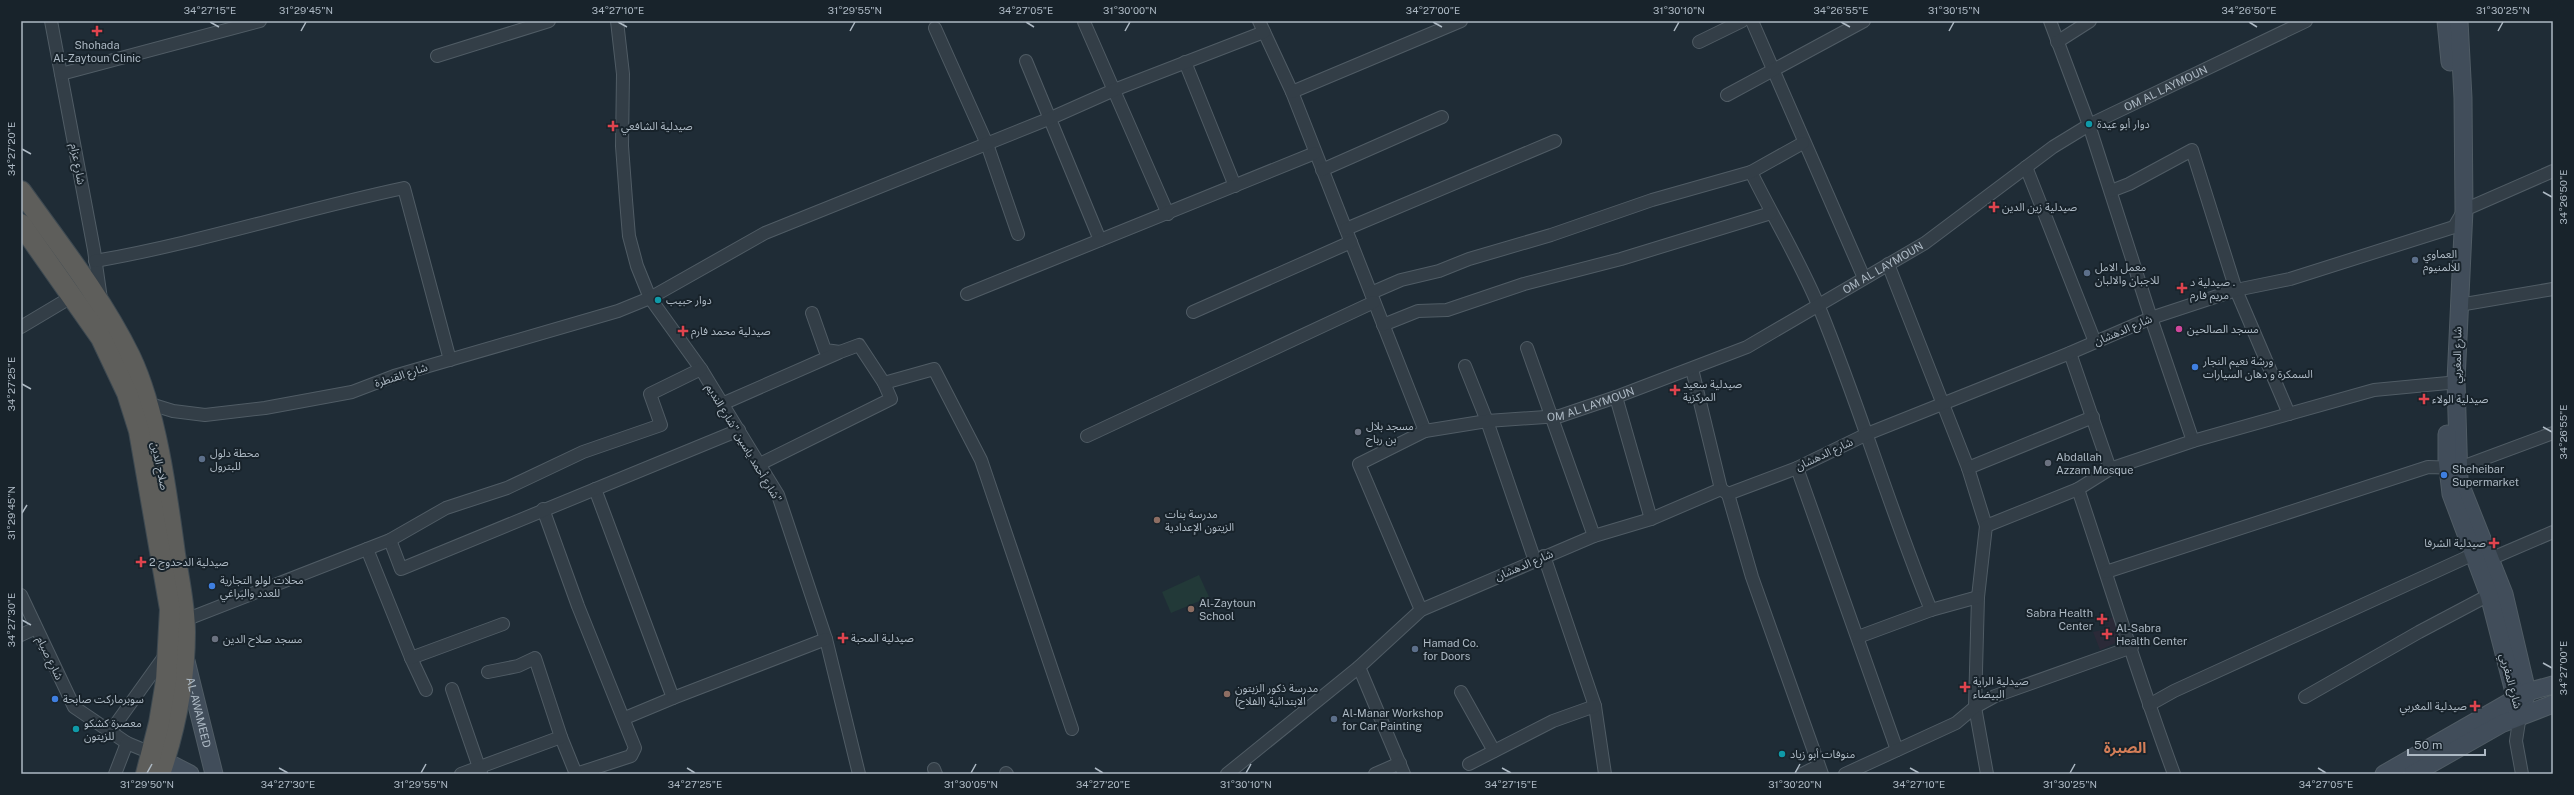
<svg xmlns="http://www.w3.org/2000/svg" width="2574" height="795" viewBox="0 0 2574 795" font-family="'Public Sans','Noto Sans Arabic',sans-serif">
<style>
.medical{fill:#2b2a38}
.green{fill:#223938}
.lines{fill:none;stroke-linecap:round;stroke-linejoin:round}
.minor-casing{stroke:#505c65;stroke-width:14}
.secondary-casing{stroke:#505c65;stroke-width:19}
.trunk-casing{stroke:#3d4951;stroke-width:22}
.minor{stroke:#333e47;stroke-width:12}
.secondary{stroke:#414d5a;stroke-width:17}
.trunk{stroke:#5e5e5b;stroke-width:20}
.ticks{fill:none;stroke:#adb9c4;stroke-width:1.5}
.health-dot{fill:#e0444e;stroke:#18232b;stroke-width:1.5}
.culture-dot{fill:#0f9aa8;stroke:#18232b;stroke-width:1.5}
.service-dot{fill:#5c6f8a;stroke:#18232b;stroke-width:1.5}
.hotel-dot{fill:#d1479c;stroke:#18232b;stroke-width:1.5}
.shop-dot{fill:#3f7fe0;stroke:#18232b;stroke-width:1.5}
.worship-dot{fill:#6b7280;stroke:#18232b;stroke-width:1.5}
.education-dot{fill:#8d6e63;stroke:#18232b;stroke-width:1.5}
.labels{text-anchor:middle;stroke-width:4;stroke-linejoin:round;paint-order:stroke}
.poi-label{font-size:11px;fill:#adb9c4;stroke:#18232b;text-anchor:start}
.street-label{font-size:11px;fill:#adb9c4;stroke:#18232b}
.district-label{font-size:15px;font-weight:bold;fill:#d47e58;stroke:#18232b}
.neatline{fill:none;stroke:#adb9c4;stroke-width:1.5}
.ticks-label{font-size:10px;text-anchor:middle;fill:#adb9c4}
</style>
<rect width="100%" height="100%" fill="#1f2c36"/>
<polygon class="medical" points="2113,617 2120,641 2100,650 2093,632 2106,629 2106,626 2109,624 2104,621"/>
<polygon class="green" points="1199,575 1209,597 1171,613 1162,592"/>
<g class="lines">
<defs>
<g id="minor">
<polyline points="51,21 94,250 101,299"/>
<polyline points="617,21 623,74 622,146 626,200 629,236 637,266 650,298 701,369 778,495 826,639 859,774"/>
<polyline points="1259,21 1292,92 1425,431"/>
<polyline points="1752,21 1864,278"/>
<polyline points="2050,21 2089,125 2151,318 2193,441"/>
<polyline points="1084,22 1168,214"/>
<polyline points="935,28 987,144 1018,234"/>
<polyline points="1699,42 1742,21"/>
<polyline points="2057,42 2090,21"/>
<polyline points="437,56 549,21"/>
<polyline points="1026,61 1100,240"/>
<polyline points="1185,62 1235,186"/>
<polyline points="61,74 260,21"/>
<polyline points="1292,92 1461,21"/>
<polyline points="1727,95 1864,21"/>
<polyline points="2026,167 2095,342"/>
<polyline points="1322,170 1442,117"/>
<path d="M 1751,172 C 1773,217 1800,261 1819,307 C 1860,407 1890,510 1931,610"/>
<polyline points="2111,191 2129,184 2192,150 2236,290 2289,414"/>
<polyline points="1346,229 1555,141"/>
<path d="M 95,261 C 199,243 300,210 404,188 L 450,360"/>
<polyline points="1888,264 1968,468 1986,526 1978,597 1975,707 1987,774"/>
<polyline points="1371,293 1401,280 1439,271 1469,259 1551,235 1652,200 1751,172 1803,143"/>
<polyline points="967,294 1315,153"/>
<polyline points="2459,305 2553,289"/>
<polyline points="1193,312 1351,242"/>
<polyline points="812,313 825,350 840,352 859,345 884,383 934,369 981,460 1072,729"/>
<polyline points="1383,325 1418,311 1447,310 1524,284 1621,259 1771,213"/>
<polyline points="21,327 73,296"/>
<polyline points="1527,348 1594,536"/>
<polyline points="2070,353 2110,469"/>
<polyline points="1465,366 1487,421 1535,561"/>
<polyline points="1692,369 1721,489"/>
<polyline points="1616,397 1651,519"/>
<polyline points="147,403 173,411 205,415 265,408 352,392 394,376 618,311 650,298 765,233 1051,118 1114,90 1264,32"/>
<polyline points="722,404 838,353"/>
<polyline points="1087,436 1374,302"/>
<polyline points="760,464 891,399 884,383"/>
<polyline points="1797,468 1897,750"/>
<polyline points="1968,468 2093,417"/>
<polyline points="595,489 673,698 625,718"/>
<path d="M 2078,489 C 2110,584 2139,680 2174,774"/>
<polyline points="1728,494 1752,577 1822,774"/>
<polyline points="543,509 578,606 635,748 631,756 576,774"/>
<polyline points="1986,526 2078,489 2110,469 2193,441 2374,390 2448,383"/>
<polyline points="390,540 401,569 739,430"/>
<polyline points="367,549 411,658 426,690"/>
<polyline points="1544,556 1595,706 1605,774"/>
<polyline points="2490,559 2553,532"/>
<polyline points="2106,572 2428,467 2459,468 2553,433"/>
<polyline points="21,595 74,707 127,743"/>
<path id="s1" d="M 1421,610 L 1359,464 L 1425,431 L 1487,421 L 1560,416 L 1616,397 L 1747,347 L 1925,243 L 2053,147 L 2089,125 L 2306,21"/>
<polyline points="185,620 390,540 446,508 507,488 583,452 661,425 650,394 701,369"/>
<polyline points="21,635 36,628"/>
<polyline points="1858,637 1931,610 1978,597"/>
<polyline points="411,658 503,624"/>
<polyline points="1359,667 1404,774"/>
<polyline points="452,689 481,773"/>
<polyline points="1461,692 1494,751"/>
<polyline points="2305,697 2419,632 2489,595"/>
<polyline points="673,698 826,639"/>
<polyline points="2149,705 2174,691 2474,554"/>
<polyline points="2520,715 2516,741 2522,774"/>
<polyline points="110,732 166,654"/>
<polyline points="561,737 576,774"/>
<polyline points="1469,764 1553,721 1595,706"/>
<polyline points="934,769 936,774"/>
<polyline points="1006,773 1007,774"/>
<polyline points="115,774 127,743 151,753"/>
<polyline points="461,774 561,737 535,658 518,666 488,672"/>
<polyline points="1227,774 1359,667 1421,610 1594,536 1651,519 1721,489 1728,494 1797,468 1867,434 2070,353 2151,318 2236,290 2290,279 2454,227 2464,210 2553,171"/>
<polyline points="1375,774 1400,763"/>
<polyline points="1802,774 1818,766"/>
<polyline points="1845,774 1956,723 1975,707 1995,696 2132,647"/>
</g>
<g id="secondary">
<polyline points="2446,21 2450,62"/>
<polyline points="2459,21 2463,98 2464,210 2456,381 2459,481 2504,594 2527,692 2520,715"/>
<polyline points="2447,434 2447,459 2451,494 2489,595 2520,715"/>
<path id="s2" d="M 186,661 L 214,774"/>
<polyline points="153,755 190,774"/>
<polyline points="2384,774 2527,692 2553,685"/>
<polyline points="2413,774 2501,724 2553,704"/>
</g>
<g id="trunk">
<path d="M 21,191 C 59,244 101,297 130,356 C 156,410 167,494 175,554 C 179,580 185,606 185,632 C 185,679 175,730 160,774"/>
<polyline points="21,224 101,338 127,393 139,431 170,609 166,681 159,723 146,774"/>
</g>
</defs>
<use href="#minor" class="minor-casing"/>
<use href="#secondary" class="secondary-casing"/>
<use href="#trunk" class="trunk-casing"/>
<use href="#minor" class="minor"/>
<use href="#secondary" class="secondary"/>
<use href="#trunk" class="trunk"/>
</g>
<path class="ticks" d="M 210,22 L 219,27M 618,22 L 627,27M 1026,22 L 1034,27M 1433,22 L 1442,27M 1841,22 L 1850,27M 2249,22 L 2257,27M 301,31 L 306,22M 850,31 L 855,22M 1125,31 L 1130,22M 1674,31 L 1679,22M 1949,31 L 1954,22M 2498,31 L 2503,22M 22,149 L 31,154M 2543,192 L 2552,197M 22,384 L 31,389M 2543,427 L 2552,432M 22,513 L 27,505M 22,620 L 31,625M 2543,663 L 2552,668M 279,768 L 288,773M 687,768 L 695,773M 1095,768 L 1103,773M 1502,768 L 1511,773M 1910,768 L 1919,773M 2318,768 L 2326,773M 147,773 L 152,764M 421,773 L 426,764M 971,773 L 976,764M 1246,773 L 1251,764M 1795,773 L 1800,764M 2070,773 L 2075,764"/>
<g class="health-dot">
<path d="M95 25h4v4h4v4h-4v4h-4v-4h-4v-4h4z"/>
<path d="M611 120h4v4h4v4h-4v4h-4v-4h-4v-4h4z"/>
<path d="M1992 201h4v4h4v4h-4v4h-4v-4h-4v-4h4z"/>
<path d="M2180 282h4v4h4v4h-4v4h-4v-4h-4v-4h4z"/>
<path d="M681 325h4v4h4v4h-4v4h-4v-4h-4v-4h4z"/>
<path d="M1673 384h4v4h4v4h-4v4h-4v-4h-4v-4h4z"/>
<path d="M2422 393h4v4h4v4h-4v4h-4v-4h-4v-4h4z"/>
<path d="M2492 537h4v4h4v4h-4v4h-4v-4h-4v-4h4z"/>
<path d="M139 556h4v4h4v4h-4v4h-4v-4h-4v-4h4z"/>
<path d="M2100 613h4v4h4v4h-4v4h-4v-4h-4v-4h4z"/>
<path d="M2105 628h4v4h4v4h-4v4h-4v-4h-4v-4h4z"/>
<path d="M841 632h4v4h4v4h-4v4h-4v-4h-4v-4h4z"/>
<path d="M1963 681h4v4h4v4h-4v4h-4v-4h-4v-4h4z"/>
<path d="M2473 700h4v4h4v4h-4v4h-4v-4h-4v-4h4z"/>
</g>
<g class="culture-dot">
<circle cx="2089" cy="124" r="4"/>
<circle cx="658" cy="300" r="4"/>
<circle cx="76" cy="729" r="4"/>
<circle cx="1782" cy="754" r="4"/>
</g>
<g class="service-dot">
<circle cx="2415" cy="260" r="4"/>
<circle cx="2087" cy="273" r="4"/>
<circle cx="202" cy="459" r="4"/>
<circle cx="1415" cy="649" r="4"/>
<circle cx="1334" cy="719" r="4"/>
</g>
<circle class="hotel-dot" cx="2179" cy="329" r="4"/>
<g class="shop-dot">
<circle cx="2195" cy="367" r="4"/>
<circle cx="2444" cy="475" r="4"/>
<circle cx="212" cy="586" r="4"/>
<circle cx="55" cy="699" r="4"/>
</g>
<g class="worship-dot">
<circle cx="1358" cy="432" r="4"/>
<circle cx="2048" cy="463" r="4"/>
<circle cx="215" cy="639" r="4"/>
</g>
<g class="education-dot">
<circle cx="1157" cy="520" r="4"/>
<circle cx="1191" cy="609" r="4"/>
<circle cx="1227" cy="694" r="4"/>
</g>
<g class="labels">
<g class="poi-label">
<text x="97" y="49" text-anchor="middle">Shohada<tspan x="97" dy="13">Al-Zaytoun Clinic</tspan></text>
<text x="2097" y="128">دوار أبو عيدة</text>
<text x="621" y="130">صيدلية الشافعي</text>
<text x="2002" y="211">صيدلية زين الدين</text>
<text x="2423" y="258">العماوي<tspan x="2423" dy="13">للالمنيوم</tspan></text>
<text x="2095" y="271">معمل الامل<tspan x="2095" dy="13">للاجبان والالبان</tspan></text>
<text x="2190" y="286">صيدلية د .<tspan x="2190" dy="13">مريم فارم</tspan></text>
<text x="666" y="304">دوار حبيب</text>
<text x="2187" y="333">مسجد الصالحين</text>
<text x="691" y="335">صيدلية محمد فارم</text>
<text x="2203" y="365">ورشة نعيم النجار<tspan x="2203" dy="13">السمكرة و دهان السيارات</tspan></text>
<text x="1683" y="388">صيدلية سعيد<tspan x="1683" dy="13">المركزية</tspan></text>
<text x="2432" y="403">صيدلية الولاء</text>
<text x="1366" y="430">مسجد بلال<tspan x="1366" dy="13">بن رباح</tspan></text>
<text x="210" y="457">محطة دلول<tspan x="210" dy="13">للبترول</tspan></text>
<text x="2056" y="461">Abdallah<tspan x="2056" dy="13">Azzam Mosque</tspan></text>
<text x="2452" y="473">Sheheibar<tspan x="2452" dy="13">Supermarket</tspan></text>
<text x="1165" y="518">مدرسة بنات<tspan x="1165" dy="13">الزيتون الإعدادية</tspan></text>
<text x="2486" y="547" text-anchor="end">صيدلية الشرفا</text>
<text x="149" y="566">صيدلية الدحدوح 2</text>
<text x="220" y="584">محلات لولو التجارية<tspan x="220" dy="13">للعدد والبراغي</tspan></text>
<text x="1199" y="607">Al-Zaytoun<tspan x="1199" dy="13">School</tspan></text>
<text x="2093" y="617" text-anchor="end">Sabra Health<tspan x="2093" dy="13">Center</tspan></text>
<text x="2116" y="632">Al-Sabra<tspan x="2116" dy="13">Health Center</tspan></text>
<text x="851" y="642">صيدلية المحبة</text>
<text x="223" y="643">مسجد صلاح الدين</text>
<text x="1423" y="647">Hamad Co.<tspan x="1423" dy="13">for Doors</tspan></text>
<text x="1973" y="685">صيدلية الراية<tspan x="1973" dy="13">البيضاء</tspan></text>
<text x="1235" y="692">مدرسة ذكور الزيتون<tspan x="1235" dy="13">الابتدائية (الفلاح)</tspan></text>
<text x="63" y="703">سوبرماركت صابحة</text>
<text x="2467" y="710" text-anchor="end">صيدلية المغربي</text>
<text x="1342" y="717">Al-Manar Workshop<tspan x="1342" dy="13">for Car Painting</tspan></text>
<text x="84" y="727">معصرة كشكو<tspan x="84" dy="13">للزيتون</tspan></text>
<text x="1790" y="758">منوفات أبو زياد</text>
</g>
<g class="street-label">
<text dy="4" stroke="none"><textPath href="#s1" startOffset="1061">OM AL LAYMOUN</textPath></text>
<text transform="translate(78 164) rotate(80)" y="4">شارع عزام</text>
<text dy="4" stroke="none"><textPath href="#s1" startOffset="725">OM AL LAYMOUN</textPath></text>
<text transform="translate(2123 330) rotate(-23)" y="4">شارع الدهشان</text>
<text transform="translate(2457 355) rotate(-89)" y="4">شارع المغربي</text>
<text transform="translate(401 375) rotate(-18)" y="4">شارع القنطرة</text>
<text dy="4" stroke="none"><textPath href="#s1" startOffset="401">OM AL LAYMOUN</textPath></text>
<text transform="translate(744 443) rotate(59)" y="4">شارع أحمد ياسين "شارع النديم"</text>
<text transform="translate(1824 454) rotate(-25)" y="4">شارع الدهشان</text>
<text transform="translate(160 466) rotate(78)" y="4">صلاح الدين</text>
<text transform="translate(1524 565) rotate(-23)" y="4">شارع الدهشان</text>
<text transform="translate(50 658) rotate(64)" y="4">شارع صيام</text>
<text transform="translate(2511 681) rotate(75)" y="4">شارع المغربي</text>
<text dy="4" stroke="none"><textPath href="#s2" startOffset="53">AL-AWAMEED</textPath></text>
</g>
<g class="district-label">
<text x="2125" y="753">الصبرة</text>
</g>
</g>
<rect width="2574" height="795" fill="none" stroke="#18232b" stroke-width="44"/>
<path d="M2408 749v6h77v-6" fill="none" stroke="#adb9c4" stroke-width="2"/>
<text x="2414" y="749" font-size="12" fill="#adb9c4" stroke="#18232b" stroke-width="3" paint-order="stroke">50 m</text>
<rect x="22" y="22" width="2530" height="751" class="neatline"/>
<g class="ticks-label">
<text x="210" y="14">34°27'15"E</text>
<text x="306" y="14">31°29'45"N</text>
<text x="618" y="14">34°27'10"E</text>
<text x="855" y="14">31°29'55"N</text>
<text x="1026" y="14">34°27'05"E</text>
<text x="1130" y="14">31°30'00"N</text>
<text x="1433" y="14">34°27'00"E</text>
<text x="1679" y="14">31°30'10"N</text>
<text x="1841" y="14">34°26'55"E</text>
<text x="1954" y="14">31°30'15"N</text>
<text x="2249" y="14">34°26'50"E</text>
<text x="2503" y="14">31°30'25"N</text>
<text transform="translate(11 149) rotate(-90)" y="4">34°27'20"E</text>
<text transform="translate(2563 197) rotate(-90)" y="4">34°26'50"E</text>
<text transform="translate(11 384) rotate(-90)" y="4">34°27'25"E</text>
<text transform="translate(2563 432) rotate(-90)" y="4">34°26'55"E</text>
<text transform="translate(11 513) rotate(-90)" y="4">31°29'45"N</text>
<text transform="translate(11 620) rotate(-90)" y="4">34°27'30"E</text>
<text transform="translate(2563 668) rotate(-90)" y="4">34°27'00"E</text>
<text x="147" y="788">31°29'50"N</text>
<text x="288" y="788">34°27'30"E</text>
<text x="421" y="788">31°29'55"N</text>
<text x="695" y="788">34°27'25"E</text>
<text x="971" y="788">31°30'05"N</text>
<text x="1103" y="788">34°27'20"E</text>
<text x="1246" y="788">31°30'10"N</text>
<text x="1511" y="788">34°27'15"E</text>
<text x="1795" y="788">31°30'20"N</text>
<text x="1919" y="788">34°27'10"E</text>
<text x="2070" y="788">31°30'25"N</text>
<text x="2326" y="788">34°27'05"E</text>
</g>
</svg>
